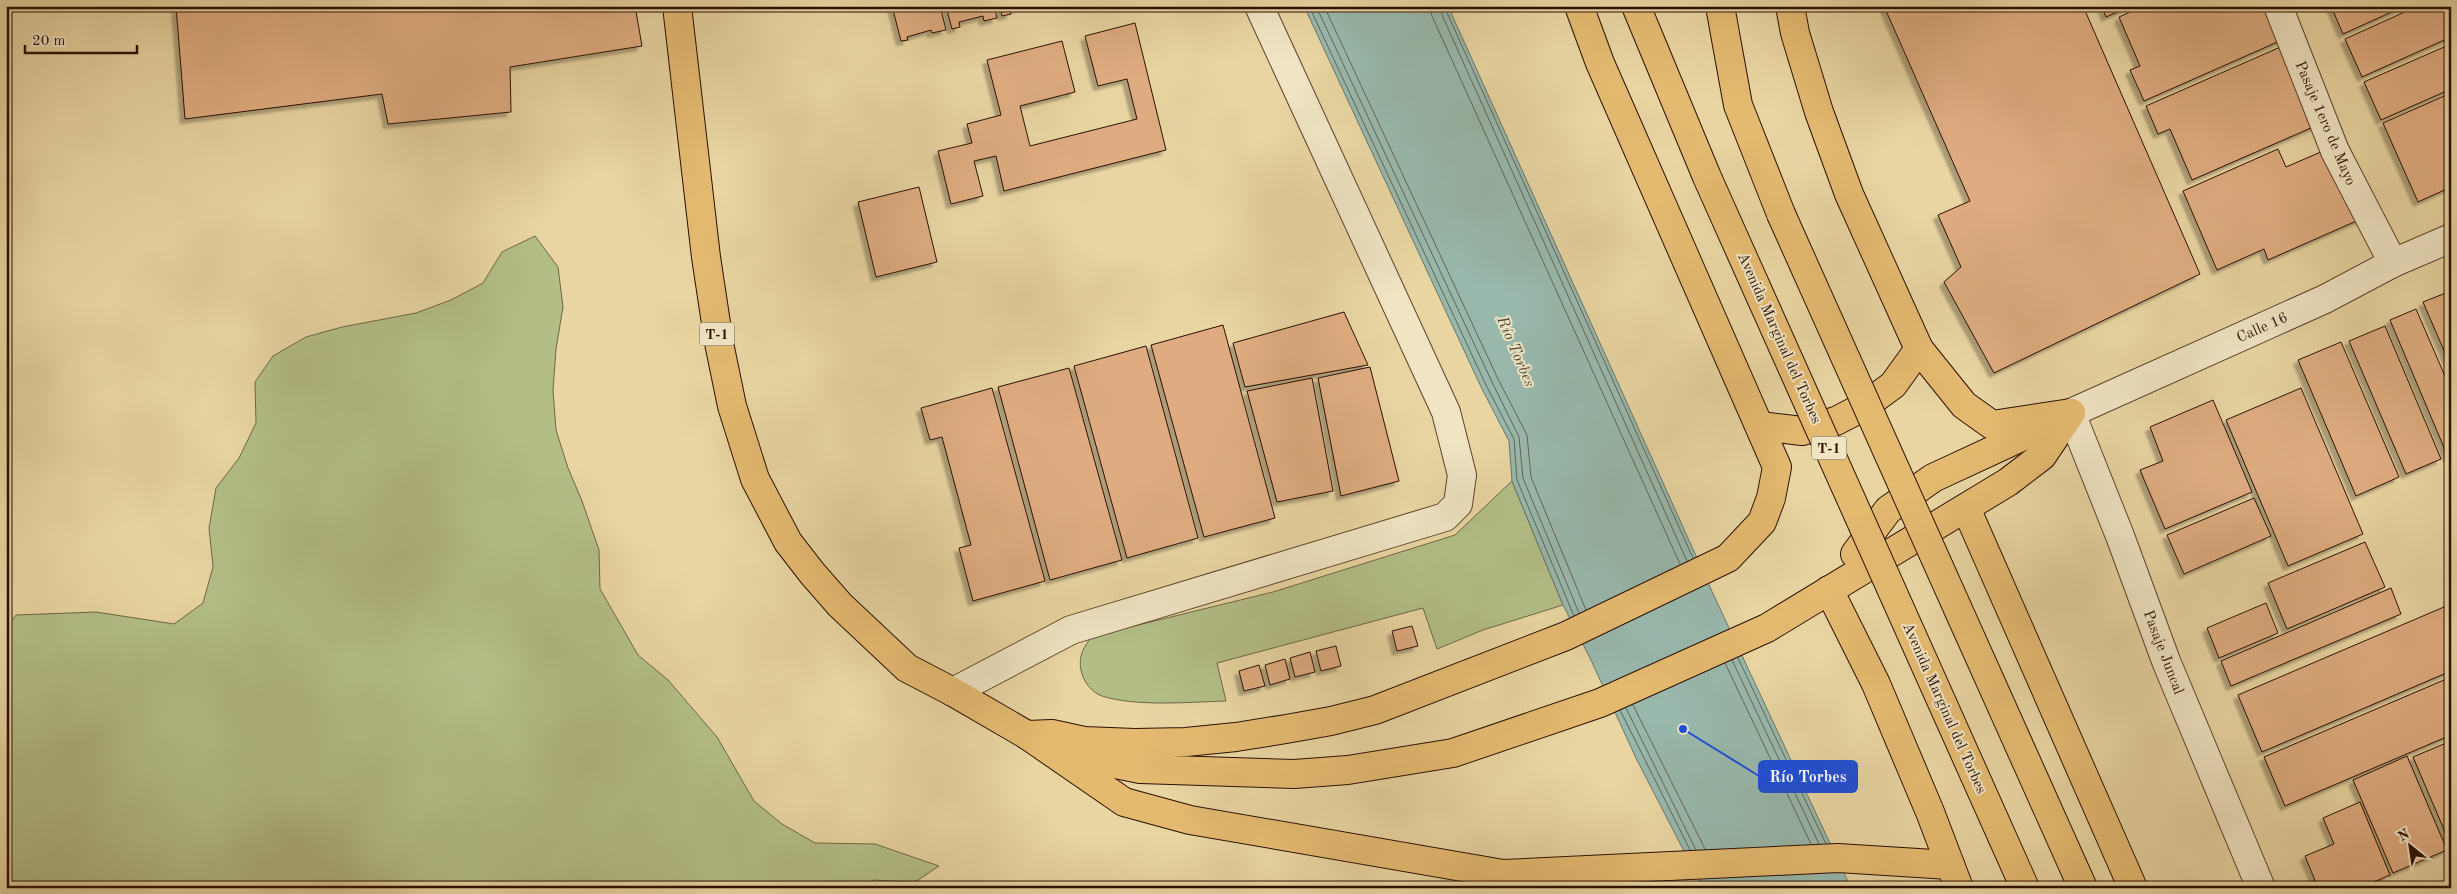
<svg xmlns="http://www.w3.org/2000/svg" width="2457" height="894" viewBox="0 0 2457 894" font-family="'Old Standard TT',serif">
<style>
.green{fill:#b3be87;stroke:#6e6746}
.water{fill:#98b8ac;stroke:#6c7569}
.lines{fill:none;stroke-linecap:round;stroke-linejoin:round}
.shore{stroke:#616458;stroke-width:1}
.building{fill:#deac80;stroke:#2a1005;filter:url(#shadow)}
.minor-casing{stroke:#5a412c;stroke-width:30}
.trunk-casing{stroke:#2a1005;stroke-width:30}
.minor{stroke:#f0e4c3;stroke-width:28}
.trunk{stroke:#e4ba71;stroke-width:28}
.trunk-bridge-casing{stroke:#2a1005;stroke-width:30;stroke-linecap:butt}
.trunk-bridge{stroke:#e4ba71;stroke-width:28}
.labels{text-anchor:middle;stroke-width:4;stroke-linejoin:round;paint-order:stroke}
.shield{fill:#f0e4c3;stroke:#65503e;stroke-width:1}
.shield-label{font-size:14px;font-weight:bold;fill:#2a1005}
.street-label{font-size:15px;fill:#2a1005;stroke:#f0e4c3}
.water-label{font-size:16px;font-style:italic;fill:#504b3f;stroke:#f0e4c3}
.leader{fill:none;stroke:#1d4ed8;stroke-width:2}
.callout-dot{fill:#1d4ed8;stroke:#f0e4c3;stroke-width:2}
.callout{fill:#1d4ed8;stroke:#1d4ed8;stroke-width:2}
.callout-label{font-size:16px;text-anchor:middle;font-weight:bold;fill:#fff}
</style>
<defs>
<filter id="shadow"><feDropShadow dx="-4.5" dy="4.5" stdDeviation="1" flood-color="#0004"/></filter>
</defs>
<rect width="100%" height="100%" fill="#e8d5a2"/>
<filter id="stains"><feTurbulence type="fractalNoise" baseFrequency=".004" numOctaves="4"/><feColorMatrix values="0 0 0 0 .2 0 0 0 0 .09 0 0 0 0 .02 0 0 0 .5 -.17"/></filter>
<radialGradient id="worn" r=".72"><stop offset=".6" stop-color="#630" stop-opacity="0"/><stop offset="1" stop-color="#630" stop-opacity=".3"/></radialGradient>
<g class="green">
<polygon points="535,236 558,267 563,307 556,349 553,390 556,430 568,468 582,501 599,550 600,589 638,655 668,680 717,737 754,801 782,824 815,843 875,844 939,866 915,882 874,880 858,888 6,888 6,630 16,615 96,612 174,624 203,603 213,567 209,528 216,488 239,458 256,423 255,382 273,356 306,337 342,327 416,313 451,300 483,283 502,252"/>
<path d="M 1512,481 L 1563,605 L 1483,630 L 1437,649 L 1423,608 L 1217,663 L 1226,701 C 1190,702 1136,707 1102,696 C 1091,692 1083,681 1081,670 C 1078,657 1084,645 1093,636 L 1273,592 L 1455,535 Z"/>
</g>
<polygon class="water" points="1304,6 1448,6 1715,598 1851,888 1703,888 1636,758 1590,658 1563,605 1512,481 1509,441 1481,387"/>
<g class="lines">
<g class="shore">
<polyline points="1309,6 1486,385 1514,439 1517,480 1574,616"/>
<polyline points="1316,6 1492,382 1519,437 1523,478 1579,613"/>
<polyline points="1324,6 1498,379 1527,435 1531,477 1586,610"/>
<polyline points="1430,6 1432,16 1680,564"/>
<polyline points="1438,6 1687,561"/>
<polyline points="1444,6 1693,558"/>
<polyline points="1738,658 1826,844"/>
<polyline points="1732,660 1819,844"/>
<polyline points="1725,663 1811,844"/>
<polyline points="1633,705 1705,849"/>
<polyline points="1626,708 1696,850"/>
<polyline points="1620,710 1690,850"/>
</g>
</g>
<g class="building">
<polygon points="176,6 635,6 642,46 510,67 511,112 388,124 382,94 185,119"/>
<polygon points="892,6 940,6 946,30 932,33 931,30 907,37 908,40 901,41"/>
<polygon points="946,6 994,6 997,18 984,21 983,16 959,22 960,27 952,29"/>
<polygon points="1000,6 1026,6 1010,10 1011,14 1002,16"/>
<polygon points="1884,6 2083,6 2200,274 1994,373 1944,282 1961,267 1938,215 1970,201"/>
<polygon points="2102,6 2131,6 2106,17"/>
<polygon points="2144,6 2267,6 2282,40 2144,101 2130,70 2140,66 2119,17"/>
<polygon points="2331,6 2405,6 2343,34"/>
<polygon points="2418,6 2451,6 2451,37 2362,77 2345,39"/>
<polygon points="1135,23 1166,150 1004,191 996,156 974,161 983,196 951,204 938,151 972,143 967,124 1001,115 987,60 1062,41 1075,92 1020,106 1030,146 1137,119 1127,79 1098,86 1085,36"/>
<polygon points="2451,44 2451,89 2381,120 2364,82"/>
<polygon points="2285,45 2320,124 2192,180 2170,129 2158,134 2146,106"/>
<polygon points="2451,93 2451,187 2418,202 2383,123"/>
<polygon points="2330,148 2361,219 2268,260 2264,249 2217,270 2183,191 2278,149 2286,167"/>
<polygon points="919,187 937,262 876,277 858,202"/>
<polygon points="2451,291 2451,367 2423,302"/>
<polygon points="2416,309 2451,390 2451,456 2448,457 2390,320"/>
<polygon points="1344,312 1368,365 1245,387 1233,343"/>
<polygon points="1223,325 1275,518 1204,537 1151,345"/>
<polygon points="2385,326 2441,459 2406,474 2349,341"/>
<polygon points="2341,342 2399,477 2356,496 2298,360"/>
<polygon points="1146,346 1198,538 1127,558 1074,366"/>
<polygon points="1370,367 1399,481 1341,496 1318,378"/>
<polygon points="1069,368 1122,560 1050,580 998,387"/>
<polygon points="1312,378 1333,491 1277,502 1247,391"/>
<polygon points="992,388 1045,581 973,601 959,548 971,545 942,437 930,440 921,408"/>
<polygon points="2301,388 2363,534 2288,566 2226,420"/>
<polygon points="2213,400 2252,492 2165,529 2140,470 2163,461 2150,427"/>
<polygon points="2254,498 2271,536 2184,574 2167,535"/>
<polygon points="2365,542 2385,587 2287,629 2268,583"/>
<polygon points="2391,588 2401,614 2231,686 2221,661"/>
<polygon points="2266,603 2278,633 2219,658 2207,628"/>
<polygon points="2451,604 2451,671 2262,752 2238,695"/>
<polygon points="1412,626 1418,646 1397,651 1392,631"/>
<polygon points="1336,646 1341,666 1321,671 1316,651"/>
<polygon points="1310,652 1315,672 1295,677 1290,658"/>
<polygon points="1285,659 1290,679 1270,685 1265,665"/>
<polygon points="1259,665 1265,686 1244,691 1239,671"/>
<polygon points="2451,677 2451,735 2285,806 2264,757"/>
<polygon points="2451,741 2451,846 2413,757"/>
<polygon points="2407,756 2447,850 2393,873 2353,780"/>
<polygon points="2360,802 2390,875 2360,888 2318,888 2305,856 2334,844 2323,818"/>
</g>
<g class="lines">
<defs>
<g id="minor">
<polyline points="2278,6 2335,151 2393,263"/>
<polyline points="953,692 1071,630 1445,517 1458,504 1462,475 1446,412 1259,6"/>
<polyline points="2261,888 2166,661 2120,536 2071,413 2325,299 2393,263 2451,238"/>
</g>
<g id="trunk">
<polyline points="677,6 706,257 719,343 732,406 755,479 788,542 812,573 840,605 907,668 953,692 1027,735 1124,802 1190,820 1503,874 1838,858 1950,865"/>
<polyline points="1720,6 1738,105 1781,214"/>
<polyline points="1790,6 1795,33 1819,112 1849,194 1919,349 1964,405 1992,425 2071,413"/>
<polyline points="1760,426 1802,431 1836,421 1863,407 1893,385 1919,349"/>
<polyline points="1966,508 2133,888"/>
<polyline points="1855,554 1888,510 1933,478 2045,426"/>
<polyline points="1829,590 1876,684 1930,812 1959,888"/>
<polyline points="1027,735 1052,734 1084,741 1135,743 1186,742 1236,737 1286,729 1331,721 1375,710 1566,636 1728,558 1762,522 1771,498 1777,467 1600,63 1579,6"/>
<polyline points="1063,749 1091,759 1140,769 1294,774 1348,770 1453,753 1600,703 1767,628 2008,482 2042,456 2071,413"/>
</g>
</defs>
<use href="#minor" class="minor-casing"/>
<use href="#trunk" class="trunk-casing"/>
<use href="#minor" class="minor"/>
<use href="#trunk" class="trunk"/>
<defs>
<g id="trunk-bridge">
<polyline points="1636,6 1707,177 2025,888"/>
<polyline points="1781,214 2083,888"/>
</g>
</defs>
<use href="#trunk-bridge" class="trunk-bridge-casing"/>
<use href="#trunk-bridge" class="trunk-bridge"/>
</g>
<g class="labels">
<g class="shield">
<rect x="699.5" y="322.5" width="35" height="23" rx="4"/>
<rect x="1811.5" y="436.5" width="35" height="23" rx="4"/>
</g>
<g class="shield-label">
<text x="717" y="339">T-1</text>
<text x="1829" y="453">T-1</text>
</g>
<g class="street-label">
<text transform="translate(2326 123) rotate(67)" y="5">Pasaje 1ero de Mayo</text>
<text transform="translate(2262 327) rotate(-24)" y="5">Calle 16</text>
<text transform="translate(1780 338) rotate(66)" y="5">Avenida Marginal del Torbes</text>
<text transform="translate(2164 652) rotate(69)" y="5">Pasaje Juncal</text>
<text transform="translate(1945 708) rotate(66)" y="5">Avenida Marginal del Torbes</text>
</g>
<g class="water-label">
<text transform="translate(1517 351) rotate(67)" y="6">Río Torbes</text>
</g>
</g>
<path class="leader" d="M1683 729L1759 776"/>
<circle class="callout-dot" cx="1683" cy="729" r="5"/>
<rect class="callout" x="1759" y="761" width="98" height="31" rx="5"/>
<g class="callout-label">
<text x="1808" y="782">Río Torbes</text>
</g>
<rect width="2457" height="894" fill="none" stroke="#e8d5a2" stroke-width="25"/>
<rect x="8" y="8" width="2442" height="879" fill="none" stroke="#2a1005" stroke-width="2.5"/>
<rect x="12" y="12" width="2432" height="869" fill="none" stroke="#2a1005"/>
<g transform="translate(2410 846) rotate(330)" stroke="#f0e4c3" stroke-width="4" paint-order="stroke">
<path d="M0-4L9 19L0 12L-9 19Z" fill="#2a1005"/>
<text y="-8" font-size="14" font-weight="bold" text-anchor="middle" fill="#2a1005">N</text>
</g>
<path d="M25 45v8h112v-8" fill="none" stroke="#2a1005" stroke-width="2.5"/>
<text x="32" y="45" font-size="15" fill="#2a1005" stroke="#f0e4c3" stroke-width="4" paint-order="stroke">20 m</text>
<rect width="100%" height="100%" filter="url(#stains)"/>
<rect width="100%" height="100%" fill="url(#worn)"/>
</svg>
